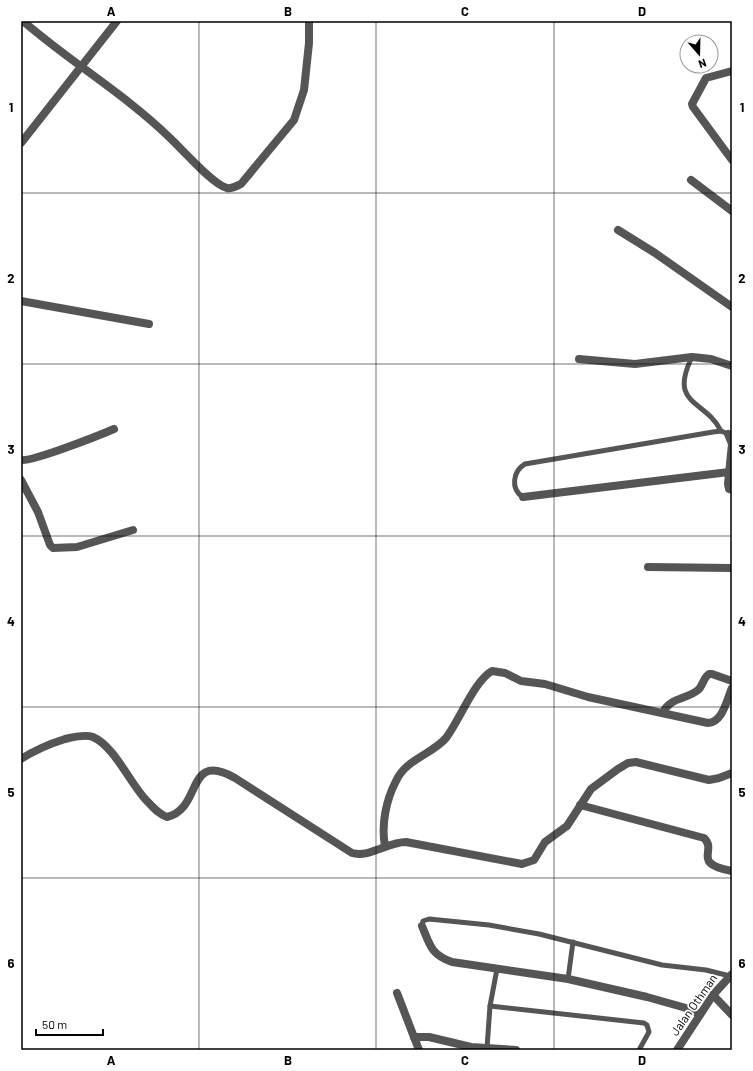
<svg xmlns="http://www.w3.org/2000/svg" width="753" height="1071" viewBox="0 0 753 1071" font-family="Barlow,sans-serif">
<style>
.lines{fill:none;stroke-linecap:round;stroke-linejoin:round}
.service{stroke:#555;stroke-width:5}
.minor{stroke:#555;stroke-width:8}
.grid{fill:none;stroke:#000;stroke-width:1;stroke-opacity:0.55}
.labels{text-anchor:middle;stroke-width:3.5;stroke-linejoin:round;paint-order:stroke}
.street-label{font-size:12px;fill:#000;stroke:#fff}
.neatline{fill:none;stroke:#000;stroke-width:1.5}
.grid-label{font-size:13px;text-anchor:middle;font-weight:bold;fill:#000}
</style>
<rect width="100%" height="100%" fill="#fff"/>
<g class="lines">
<g class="service">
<path d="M 692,357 C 668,406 705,399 721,431"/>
<path d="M 523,497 C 510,489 513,471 525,464 L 713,432 L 721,431 L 728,434"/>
<polyline points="422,926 423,921 429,919 489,925 539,934 662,965 706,970 730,976"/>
<polyline points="568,979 573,942"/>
<polyline points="490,1006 644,1023 647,1025 649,1032 639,1050"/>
<polyline points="487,1048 490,1006 497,969"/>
</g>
<g class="minor">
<path d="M 23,21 C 70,62 125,94 170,138 C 182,149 213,185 227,188 C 232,189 237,186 241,184 L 294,120 L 304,90 L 309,43 L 309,21"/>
<polyline points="732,71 706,78 692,104 693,107 732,160"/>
<polyline points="21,143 117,21"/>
<polyline points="691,180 732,211"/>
<polyline points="618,230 655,253 732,307"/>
<polyline points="21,301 149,324"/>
<polyline points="579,359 635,364 692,357 711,359 732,366"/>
<polyline points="728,434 732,444 728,484 729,489 732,490"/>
<path d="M 21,460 C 32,462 100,435 114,429"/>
<polyline points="21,480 38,512 50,545 53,548 77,547 133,530"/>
<polyline points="523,497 729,472"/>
<polyline points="648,567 732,568"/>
<path d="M 663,712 C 671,697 686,700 698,690 C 703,686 703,678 709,674 L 712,674 L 732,681"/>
<path d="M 21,759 C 35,750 49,744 65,739 C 73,737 85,734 93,737 C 114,746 130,783 146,800 C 153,807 158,814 167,817 C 203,809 185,750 235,778 L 352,853 C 369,858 388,842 406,842 L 522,864 L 534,860 L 545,842 L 567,826 L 591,789 L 618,769 L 628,763 L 636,762 L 709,780 L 719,778 L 732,773"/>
<path d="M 580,805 L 704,838 C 718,851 690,863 732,871"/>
<path d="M 385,846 C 381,825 386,800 396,781 C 406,759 431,755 446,738 C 459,721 475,680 492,671 L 505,673 L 521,681 L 545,684 L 588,697 L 708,723 C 723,722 727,699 732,688"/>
<path d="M 422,926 C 430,945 431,955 452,962 L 568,979 L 647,997 L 686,1008 L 700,1014"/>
<polyline points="397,993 419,1050"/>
<polyline points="713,995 732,1015"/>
<polyline points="414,1037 429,1037 471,1047 516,1050"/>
<polyline points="677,1050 713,995 732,974"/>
</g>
</g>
<path class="grid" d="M 199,21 L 199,1050M 376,21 L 376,1050M 554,21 L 554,1050M 21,193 L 732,193M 21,364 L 732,364M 21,536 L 732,536M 21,707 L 732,707M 21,878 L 732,878"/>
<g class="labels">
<g class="street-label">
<text transform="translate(694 1005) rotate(-55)" y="4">Jalan Othman</text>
</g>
</g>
<rect width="753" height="1071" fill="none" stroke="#ffffff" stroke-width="44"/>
<g transform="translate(699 54) rotate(160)"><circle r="19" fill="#ffffff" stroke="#999999"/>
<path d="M0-3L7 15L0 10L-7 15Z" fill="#000000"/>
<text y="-6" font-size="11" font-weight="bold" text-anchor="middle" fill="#000000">N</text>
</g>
<path d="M36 1029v6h67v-6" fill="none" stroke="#000000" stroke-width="2"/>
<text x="42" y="1029" font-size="12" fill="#000000" stroke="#ffffff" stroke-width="3" paint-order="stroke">50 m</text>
<rect x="22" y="22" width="709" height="1027" class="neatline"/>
<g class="grid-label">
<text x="111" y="16">A</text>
<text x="288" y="16">B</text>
<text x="465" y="16">C</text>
<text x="642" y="16">D</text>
<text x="11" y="112">1</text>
<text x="742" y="112">1</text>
<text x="11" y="283">2</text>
<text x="742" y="283">2</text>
<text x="11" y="454">3</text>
<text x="742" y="454">3</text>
<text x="11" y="626">4</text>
<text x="742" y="626">4</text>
<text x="11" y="797">5</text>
<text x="742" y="797">5</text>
<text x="11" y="968">6</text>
<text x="742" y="968">6</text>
<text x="111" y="1065">A</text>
<text x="288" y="1065">B</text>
<text x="465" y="1065">C</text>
<text x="642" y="1065">D</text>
</g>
</svg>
